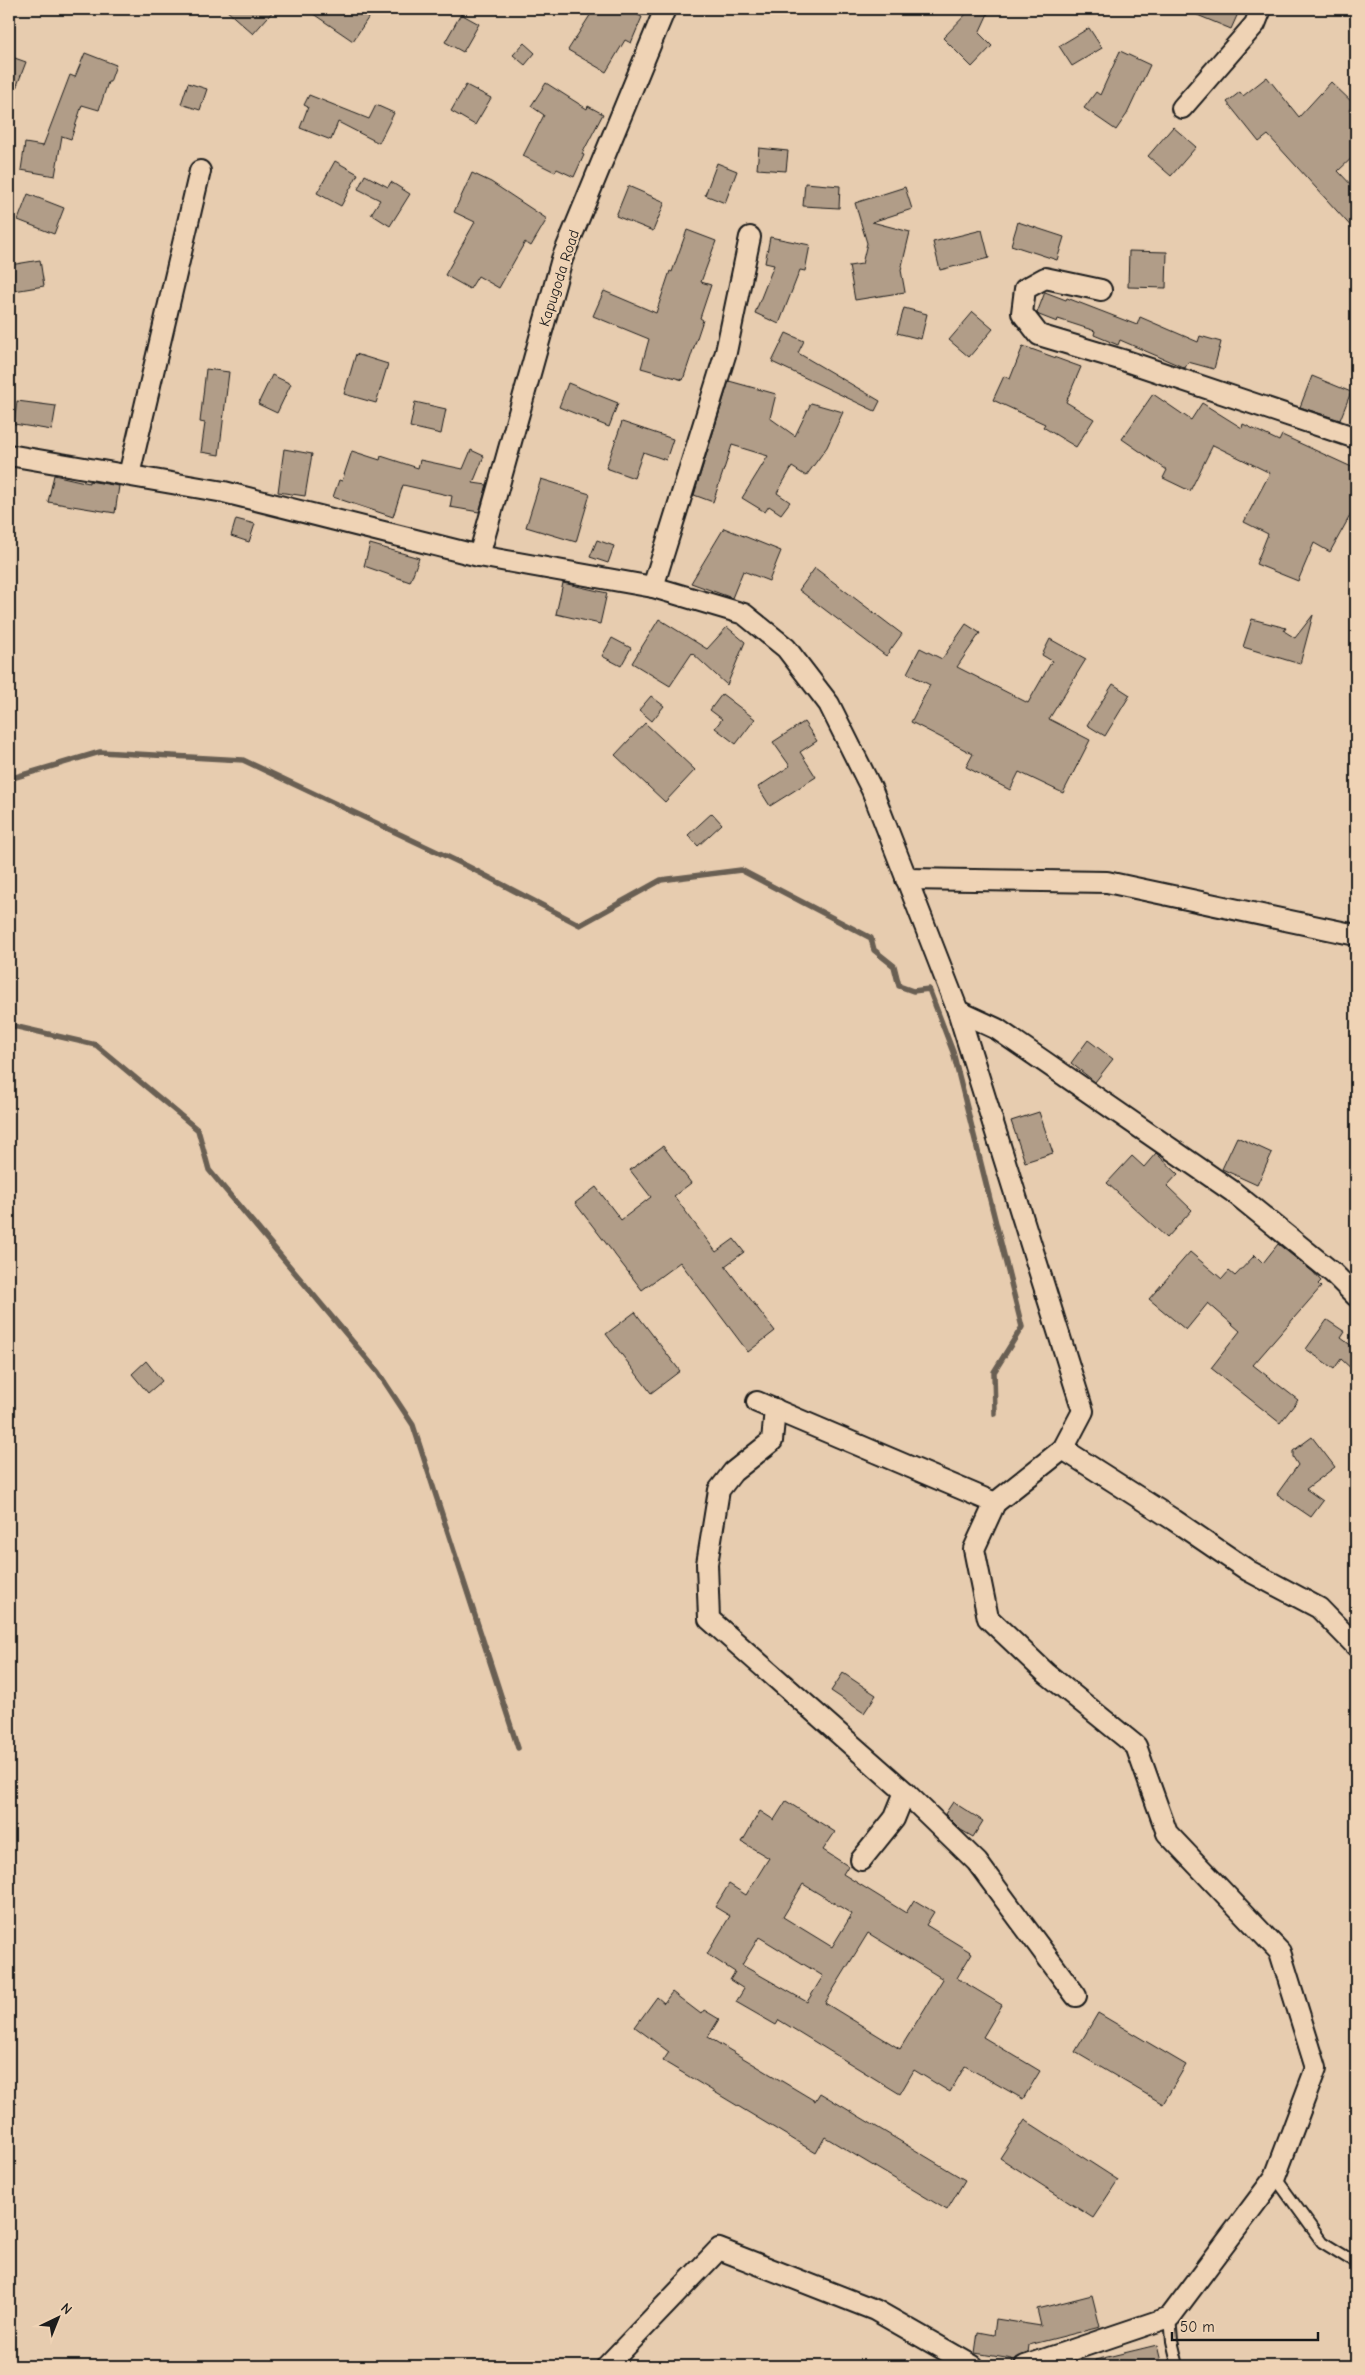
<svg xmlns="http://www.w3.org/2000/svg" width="1365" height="2375" viewBox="0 0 1365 2375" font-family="'Comic Neue',sans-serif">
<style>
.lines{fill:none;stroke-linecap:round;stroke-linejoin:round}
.stream{stroke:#695f53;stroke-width:5.5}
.building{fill:#b19d88;stroke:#1c1c1c;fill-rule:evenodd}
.lane-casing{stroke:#1c1c1c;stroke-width:14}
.street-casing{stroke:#1c1c1c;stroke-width:24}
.lane{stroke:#efd3b5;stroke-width:10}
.street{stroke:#efd3b5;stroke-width:20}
.labels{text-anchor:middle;stroke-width:4.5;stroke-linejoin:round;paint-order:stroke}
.street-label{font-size:15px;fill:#1c1c1c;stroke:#efd3b5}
</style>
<rect width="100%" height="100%" fill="#e7ccaf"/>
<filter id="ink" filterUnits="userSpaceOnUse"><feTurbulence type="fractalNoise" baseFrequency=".02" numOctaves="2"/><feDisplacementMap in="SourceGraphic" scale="10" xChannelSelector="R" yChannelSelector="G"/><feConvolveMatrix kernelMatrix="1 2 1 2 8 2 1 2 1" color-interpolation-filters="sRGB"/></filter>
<g filter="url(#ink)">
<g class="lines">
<g class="stream">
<polyline points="9,779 100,752 243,760 467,866 580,925 661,880 741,870 871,938 874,950 894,966 899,986 913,991 929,989 953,1052 1022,1327 994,1372 995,1414"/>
<polyline points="9,1025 96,1045 198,1130 209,1170 378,1372 413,1425 518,1748"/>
</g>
</g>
<g class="building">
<polygon points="225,9 275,9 253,34"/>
<polygon points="306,9 374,9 353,41"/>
<polygon points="594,9 625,9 642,17 631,43 625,40 606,72 568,50"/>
<polygon points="971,9 990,9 979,33 992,46 972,67 943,38"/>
<polygon points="1183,9 1240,9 1231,29"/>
<polygon points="461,14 479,24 463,52 445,42"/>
<polygon points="1089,28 1102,48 1072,66 1059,46"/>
<polygon points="524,43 535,53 525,65 513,55"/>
<polygon points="1120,51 1150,65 1127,114 1116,130 1084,108 1096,92 1100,95"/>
<polygon points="85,53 116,65 110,82 108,82 99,110 82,105 71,139 62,136 55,176 21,170 25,143 43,146 70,75 75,77"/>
<polygon points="9,56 26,62 10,104 9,104"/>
<polygon points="1267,77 1299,117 1331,82 1354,104 1349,110 1356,119 1356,154 1338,171 1356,190 1356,232 1268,135 1259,142 1227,102 1240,92 1243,96"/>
<polygon points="188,83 207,89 200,110 181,104"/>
<polygon points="546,83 587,109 588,106 603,114 582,154 584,155 574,177 557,169 555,172 523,156 544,115 531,106"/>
<polygon points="466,85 491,98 475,125 451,111"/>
<polygon points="309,95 369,119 376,105 394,113 379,143 338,122 331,140 300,128 308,107 304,105"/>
<polygon points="1173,127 1196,147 1171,176 1148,156"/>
<polygon points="759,148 788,151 786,171 757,169"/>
<polygon points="335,161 358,174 341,206 317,193"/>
<polygon points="717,163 737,171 725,203 705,195"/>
<polygon points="472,173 491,182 547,219 531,246 525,242 499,288 478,276 470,289 445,275 475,222 454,212"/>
<polygon points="365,175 388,187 391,182 410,194 390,226 371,214 380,200 358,189"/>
<polygon points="805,183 840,186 839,208 803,206"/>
<polygon points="628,186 665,202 653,231 616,216"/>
<polygon points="905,187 912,209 872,222 910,232 901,270 905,292 855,300 849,266 862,264 867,243 855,203"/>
<polygon points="28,194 64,208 54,234 18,220"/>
<polygon points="1018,222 1064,237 1057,260 1011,245"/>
<polygon points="687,230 716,241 701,282 711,285 700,318 703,320 683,380 641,368 649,339 593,316 604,291 656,313 670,271 672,272"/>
<polygon points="982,230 989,258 940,270 933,242"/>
<polygon points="770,237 810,245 805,271 800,270 779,324 755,313 774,265 765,263"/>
<polygon points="1129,251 1167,252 1166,288 1128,287"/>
<polygon points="40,260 44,286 14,291 10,265"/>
<polygon points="1045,292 1066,300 1067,298 1137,325 1140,317 1198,342 1200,336 1221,342 1214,369 1188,362 1185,368 1120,340 1118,345 1094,335 1095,331 1058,319 1057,322 1039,315 1037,313"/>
<polygon points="904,308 927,314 921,339 897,333"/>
<polygon points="973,312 993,329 969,357 949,340"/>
<polygon points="786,333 804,341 798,353 880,401 875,411 772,362"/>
<polygon points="1023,346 1081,367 1066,402 1094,419 1076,447 1043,427 1045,424 993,400 1004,376 1010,379"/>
<polygon points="356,354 388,364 376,403 344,394"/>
<polygon points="206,369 229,372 219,455 201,452 205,423 200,422"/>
<polygon points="272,375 291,384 277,413 258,404"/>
<polygon points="1312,376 1351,392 1340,420 1300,407"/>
<polygon points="729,381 776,394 770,418 795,436 811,403 843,412 827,447 806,476 792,467 777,493 790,502 781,514 769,506 765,512 742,498 768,456 732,445 713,502 694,495"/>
<polygon points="568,383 618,403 609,427 559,407"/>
<polygon points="1153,394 1191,420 1202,403 1242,428 1243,424 1279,441 1282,435 1356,469 1356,505 1330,552 1314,543 1298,581 1256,564 1268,534 1244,522 1270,473 1213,445 1190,491 1163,478 1167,470 1122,439"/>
<polygon points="17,401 56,406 52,430 14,424"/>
<polygon points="415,402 446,409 441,434 410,427"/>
<polygon points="622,422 673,439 666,460 643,452 634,478 606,468"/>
<polygon points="284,449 312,454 305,496 278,492"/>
<polygon points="471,450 484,456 473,483 487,485 479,512 450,507 452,496 403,485 393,517 333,497 339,480 342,481 352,451 380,460 381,456 418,468 420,460 463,469"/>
<polygon points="54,475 89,483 89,481 119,486 115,513 48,502"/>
<polygon points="541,479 590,494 576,542 526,527"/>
<polygon points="236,519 255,524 249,542 231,536"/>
<polygon points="724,528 781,551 769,581 743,571 732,598 691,583"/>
<polygon points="597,540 614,546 608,563 590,557"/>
<polygon points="370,544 419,558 410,582 364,566"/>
<polygon points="815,568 902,634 886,656 799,590"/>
<polygon points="563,583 607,593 600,624 556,614"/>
<polygon points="1313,615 1300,664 1243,647 1252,619 1286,628 1284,631 1295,638"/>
<polygon points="659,619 707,649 727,627 745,642 727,685 692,653 670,686 632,663"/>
<polygon points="966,624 980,633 957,667 1028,703 1052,661 1042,655 1050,639 1086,659 1049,719 1090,740 1063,793 1019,772 1010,790 966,767 973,754 911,722 930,685 907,673 920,648 942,659"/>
<polygon points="612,638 631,648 621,666 602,656"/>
<polygon points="1113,684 1130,695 1105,736 1087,725"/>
<polygon points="722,694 755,719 736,744 715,728 722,719 710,710"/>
<polygon points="651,696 664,706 652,721 639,710"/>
<polygon points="804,722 817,741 800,752 816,777 770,806 758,787 790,766 773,742"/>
<polygon points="645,723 695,770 665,802 615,755"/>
<polygon points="712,813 722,824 698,846 688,835"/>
<polygon points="1088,1040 1113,1059 1095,1082 1071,1063"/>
<polygon points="1039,1112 1053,1153 1025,1162 1011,1121"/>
<polygon points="1237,1137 1272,1153 1257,1185 1222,1169"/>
<polygon points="663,1146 691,1183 674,1196 716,1252 734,1239 744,1252 725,1266 775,1331 748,1352 680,1262 642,1290 575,1203 596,1187 621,1220 651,1197 630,1170"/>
<polygon points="1156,1153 1178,1174 1167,1186 1192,1210 1167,1238 1107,1183 1132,1156 1144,1167"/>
<polygon points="1278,1244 1313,1272 1321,1281 1318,1284 1321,1287 1253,1365 1298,1400 1280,1423 1211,1368 1240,1331 1208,1303 1186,1330 1149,1299 1190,1252 1222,1279 1229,1271 1235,1276 1255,1255 1263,1263"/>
<polygon points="635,1312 680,1371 651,1393 606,1334"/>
<polygon points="1327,1320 1345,1332 1341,1338 1356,1349 1356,1373 1341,1359 1334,1369 1306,1349"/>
<polygon points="146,1361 162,1381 148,1393 132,1374"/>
<polygon points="1312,1437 1335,1467 1306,1489 1323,1501 1311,1517 1277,1494 1298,1465 1293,1457 1293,1451"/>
<polygon points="843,1673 876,1695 864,1713 831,1691"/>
<path d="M 786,1801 L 835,1832 L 823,1850 L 848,1866 L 843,1874 L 906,1913 L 914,1900 L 934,1912 L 926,1925 L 972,1953 L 957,1978 L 1002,2005 L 983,2037 L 1040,2071 L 1023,2099 L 965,2066 L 950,2092 L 914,2070 L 900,2094 L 779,2020 L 776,2025 L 736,2002 L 744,1989 L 730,1980 L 735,1972 L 707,1954 L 730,1916 L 715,1907 L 729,1884 L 746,1895 L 769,1858 L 742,1842 L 760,1811 L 774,1820 ZM 803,1884 L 852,1914 L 832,1947 L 783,1917 ZM 868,1933 L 943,1979 L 900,2049 L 825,2003 ZM 759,1937 L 823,1976 L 807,2002 L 742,1965 Z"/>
<polygon points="953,1802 983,1821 973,1837 961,1830 945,1814"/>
<polygon points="672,1992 701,2014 704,2010 719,2019 708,2037 815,2101 820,2093 965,2180 947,2210 825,2137 816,2153 663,2061 669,2052 635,2027 657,1997 664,2003"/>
<polygon points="1098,2013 1186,2065 1163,2104 1075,2052"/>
<polygon points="1025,2120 1118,2180 1093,2218 1000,2158"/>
<polygon points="1092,2295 1100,2327 1029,2345 1028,2353 1016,2358 1013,2366 1012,2359 975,2353 978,2332 994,2335 996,2319 1041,2326 1037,2309"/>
<polygon points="1157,2345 1162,2366 1095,2366 1095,2360"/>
</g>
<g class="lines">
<defs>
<g id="lane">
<polyline points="1275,2177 1322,2242 1356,2263"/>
<polyline points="1170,2317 1172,2341 1178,2366"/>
</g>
<g id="street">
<polyline points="1182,108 1255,24 1261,9"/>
<polyline points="1101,290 1045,278 1025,289 1022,313 1039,335 1126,361 1356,438"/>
<polyline points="9,455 224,492 479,556 653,587 744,614 786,648 829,704 872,790 958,1011 1083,1411 1063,1449 995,1503 974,1549 988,1618 1046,1673 1136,1746 1167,1833 1280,1952 1316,2068 1275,2177 1170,2317 1025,2366"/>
<polyline points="129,475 200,171"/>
<polyline points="479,556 562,259 665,9"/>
<polyline points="653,587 726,352 750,237"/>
<polyline points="906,879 1107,882 1356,935"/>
<polyline points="958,1011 997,1029 1232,1191 1333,1273 1356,1296"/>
<polyline points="757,1402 995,1503"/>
<polyline points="775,1409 772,1441 733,1472 719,1490 707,1564 709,1619 905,1792 977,1862 1076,1996"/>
<polyline points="1063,1449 1174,1520 1249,1571 1319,1608 1356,1646"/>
<polyline points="861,1860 894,1819 905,1792"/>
<polyline points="607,2366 719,2249 875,2310 973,2366"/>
</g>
</defs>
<use href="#lane" class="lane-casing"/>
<use href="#street" class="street-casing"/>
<use href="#lane" class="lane"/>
<use href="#street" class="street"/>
</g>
</g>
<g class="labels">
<g class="street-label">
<text transform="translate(559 278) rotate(-72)" y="5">Kapugoda Road</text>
</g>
</g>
<rect width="1365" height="2375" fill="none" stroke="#efd3b5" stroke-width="30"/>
<rect x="15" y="15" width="1335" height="2345" fill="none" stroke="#1c1c1c" stroke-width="2" filter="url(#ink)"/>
<g transform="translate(58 2318) rotate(43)" stroke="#efd3b5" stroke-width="4" paint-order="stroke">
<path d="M0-4L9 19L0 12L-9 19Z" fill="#1c1c1c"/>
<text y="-8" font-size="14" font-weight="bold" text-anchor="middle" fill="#1c1c1c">N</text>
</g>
<path d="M1172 2332v8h146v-8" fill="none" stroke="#1c1c1c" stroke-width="2.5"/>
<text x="1180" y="2332" font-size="15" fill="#1c1c1c" stroke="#efd3b5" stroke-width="4" paint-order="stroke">50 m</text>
</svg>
